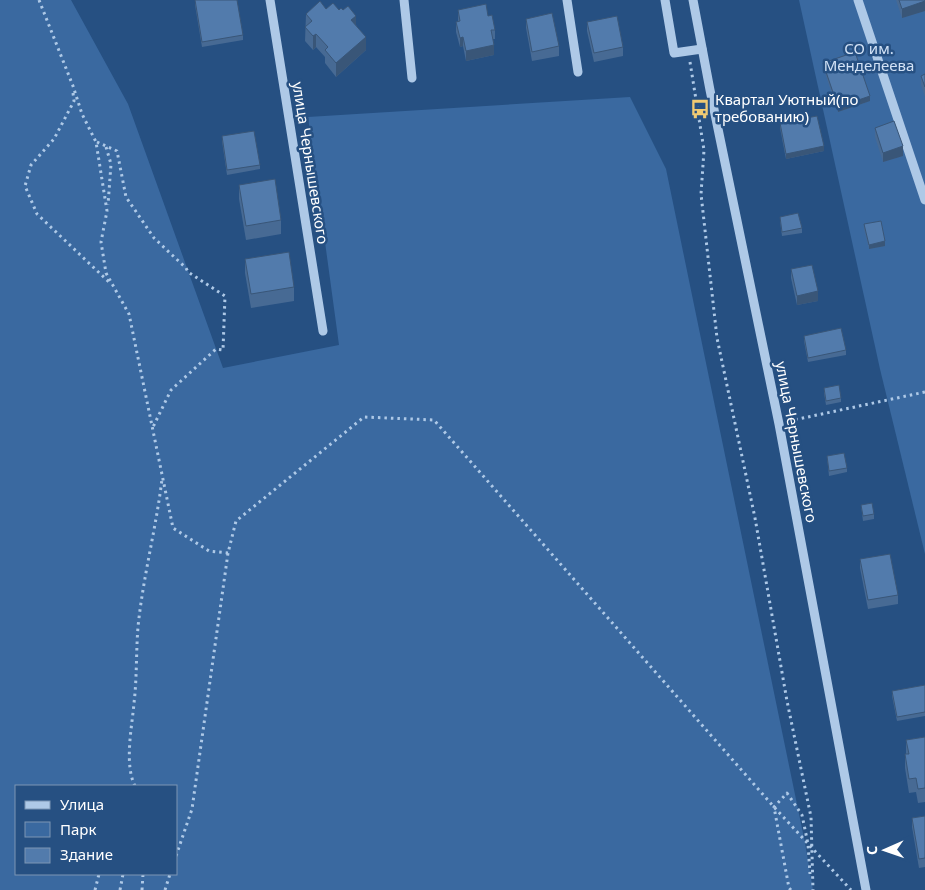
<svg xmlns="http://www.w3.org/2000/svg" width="925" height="890" viewBox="0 0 925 890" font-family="'Noto Sans',sans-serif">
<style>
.green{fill:#3a69a0;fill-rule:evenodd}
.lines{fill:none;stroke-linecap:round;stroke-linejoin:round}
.path{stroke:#aec9e7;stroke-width:3;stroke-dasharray:2.5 4;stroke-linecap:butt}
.minor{stroke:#aec9e7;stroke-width:9}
.wall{fill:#476a94}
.shaded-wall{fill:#395678}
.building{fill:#527bac;stroke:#395678}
.labels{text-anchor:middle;stroke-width:5;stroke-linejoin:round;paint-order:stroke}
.park-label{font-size:15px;fill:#d2e2f6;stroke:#265082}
.poi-label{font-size:15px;fill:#fff;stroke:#265082;text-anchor:start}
.street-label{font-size:15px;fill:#fff;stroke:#265082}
</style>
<rect width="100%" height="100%" fill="#265082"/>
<g class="green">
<path d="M 0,0 L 71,0 L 128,104 L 223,368 L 339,345 L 308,117 L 630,97 L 666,169 L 805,843 L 813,890 L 0,890 ZM 16,786 L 176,786 L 176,874 L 16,874 Z"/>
<polygon points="799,0 925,0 925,554 880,369"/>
</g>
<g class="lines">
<g class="path">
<polyline points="39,0 73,86 82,114 96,142 107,211 101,242 106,273 129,314 173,528 209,551 228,553"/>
<polyline points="690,62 704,150 701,194 717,338 755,518 787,701 811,817 813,890"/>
<polyline points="73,93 74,101 54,139 31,165 25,186 37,214 110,283"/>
<polyline points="97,142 117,151 126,197 154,238 186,268 188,272 225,296 223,350 216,349 171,390 153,427"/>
<polyline points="106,147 111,164 108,205"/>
<polyline points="789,421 925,392"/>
<path d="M 135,786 C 124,764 132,727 134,703 C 137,678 136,652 138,627 C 143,577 156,529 162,479"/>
<polyline points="176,856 192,809 228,553 236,521 364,417 434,420 774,807 851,890"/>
<polyline points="95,890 99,874"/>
<polyline points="120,890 123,874"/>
<polyline points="142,890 143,874"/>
<polyline points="165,890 170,874"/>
<polyline points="791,890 789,888 774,807 787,793 802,815 808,844 810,874"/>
</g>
<g class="minor">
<polyline points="270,0 323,331"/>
<polyline points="404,0 412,78"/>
<polyline points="567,0 578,72"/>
<polyline points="665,0 674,53 702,49"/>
<polyline points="693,0 710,90 779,424 866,890"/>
<polyline points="858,0 925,200"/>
</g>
</g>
<g class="wall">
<polygon points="195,0 243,35 243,40 202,47 195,5"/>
<polygon points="896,0 925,0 925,11 902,18"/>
<polygon points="326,9 339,10 356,25 366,50 336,77 325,63 325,57 316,47 313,50 305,41 306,14"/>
<polygon points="458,10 488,16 495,30 495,39 493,39 494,55 466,61 463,46 460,47 456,32 456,22 458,22"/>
<polygon points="526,19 559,46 559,56 532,61 526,28"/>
<polygon points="587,22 623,47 623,56 594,62 587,31"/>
<polygon points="823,63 870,101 838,112 823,67"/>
<polygon points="925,74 925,97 921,85 921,76"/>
<polygon points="780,123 824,151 786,159 780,128"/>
<polygon points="875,128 903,156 883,162 875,137"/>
<polygon points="222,136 260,165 260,169 227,175 222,141"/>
<polygon points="239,185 281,220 281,234 246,240 239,199"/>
<polygon points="780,217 802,228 802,233 782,236 780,221"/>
<polygon points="864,224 885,246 869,249 864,229"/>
<polygon points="245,259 294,287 294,301 251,308 245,273"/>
<polygon points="791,269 818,301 797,305 791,278"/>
<polygon points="804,336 846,350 846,355 808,362 804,341"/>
<polygon points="824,388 841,398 841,402 826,405 824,393"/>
<polygon points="827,456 847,468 847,472 829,476"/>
<polygon points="861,505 874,514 874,519 863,521"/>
<polygon points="860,559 898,595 898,604 868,609 860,568"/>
<polygon points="925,685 925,716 897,721 892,696 892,691"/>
<polygon points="925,737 925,802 918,803 916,792 909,793 905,768 905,754 906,754 906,740"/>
<polygon points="925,816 925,867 919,868 912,827 912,818"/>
</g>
<g class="shaded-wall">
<polygon points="925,1 925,11 902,18 902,9"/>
<polygon points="356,16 356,29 351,20"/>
<polygon points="316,34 316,47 313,50 313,36"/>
<polygon points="366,37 366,50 336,77 336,63"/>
<polygon points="463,37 463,46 460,47 460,38"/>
<polygon points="494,45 494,55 466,61 466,51"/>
<polygon points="870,96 870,101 838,112 838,107"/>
<polygon points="824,146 824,151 786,159 786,154"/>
<polygon points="903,146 903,156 883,162 883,153"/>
<polygon points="885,241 885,246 869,249 869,245"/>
<polygon points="818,291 818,301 797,305 797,296"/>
</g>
<g class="building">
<polygon points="195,0 237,0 243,35 202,42"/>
<polygon points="899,0 925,0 925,1 902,9"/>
<polygon points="320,1 326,9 333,3 339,10 341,8 343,10 348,6 356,16 351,20 366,37 336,63 325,50 328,47 316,34 313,36 305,27 312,21 306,14"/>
<polygon points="486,4 488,16 492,15 495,30 491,30 494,45 466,51 463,37 460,38 456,22 460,21 458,10"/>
<polygon points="552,13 559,46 532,52 526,19"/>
<polygon points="617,16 623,47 594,53 587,22"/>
<polygon points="855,52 870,96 838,107 823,63"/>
<polygon points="925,74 925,87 921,76"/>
<polygon points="817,116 824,146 786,154 780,123"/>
<polygon points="894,121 903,146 883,153 875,128"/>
<polygon points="254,131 260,165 227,170 222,136"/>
<polygon points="275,179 281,220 246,226 239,185"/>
<polygon points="798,213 802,228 782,232 780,217"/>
<polygon points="881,221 885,241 869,245 864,224"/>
<polygon points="289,252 294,287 251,294 245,259"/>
<polygon points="812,265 818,291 797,296 791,269"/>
<polygon points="841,328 846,350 808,358 804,336"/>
<polygon points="839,385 841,398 826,401 824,388"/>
<polygon points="844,453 847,468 829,471 827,456"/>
<polygon points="872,503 874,514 863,516 861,505"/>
<polygon points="890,554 898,595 868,600 860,559"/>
<polygon points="925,685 925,712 897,717 892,691"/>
<polygon points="925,737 925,788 918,789 916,778 909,779 905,754 909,754 906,740"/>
<polygon points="925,816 925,858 919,859 912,818"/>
</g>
<defs>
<symbol id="bus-bare" viewBox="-9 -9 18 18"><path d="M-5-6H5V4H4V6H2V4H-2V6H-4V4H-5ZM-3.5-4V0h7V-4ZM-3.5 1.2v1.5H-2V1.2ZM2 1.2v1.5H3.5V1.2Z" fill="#f0ca73" stroke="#265082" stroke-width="2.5" paint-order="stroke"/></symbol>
</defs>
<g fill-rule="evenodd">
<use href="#bus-bare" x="686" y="95" width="28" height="28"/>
</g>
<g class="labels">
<g class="park-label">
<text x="869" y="54">СО им.<tspan x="869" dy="17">Менделеева</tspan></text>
</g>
<g class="poi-label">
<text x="715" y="105">Квартал Уютный(по<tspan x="715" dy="17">требованию)</tspan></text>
</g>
<g class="street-label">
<text transform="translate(310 163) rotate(81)" y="5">улица Чернышевского</text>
<text transform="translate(796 442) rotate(79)" y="5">улица Чернышевского</text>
</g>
</g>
<rect x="15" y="785" width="162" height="90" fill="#265082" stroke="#7d96b4"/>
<rect x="25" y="801" width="25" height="8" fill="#aec9e7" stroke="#7d96b4"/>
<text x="60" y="810" font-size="15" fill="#ffffff">Улица</text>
<rect x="25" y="822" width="25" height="15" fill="#3a69a0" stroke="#7d96b4"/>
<text x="60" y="835" font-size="15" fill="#ffffff">Парк</text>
<rect x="25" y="848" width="25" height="15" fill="#527bac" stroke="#7d96b4"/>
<text x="60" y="860" font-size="15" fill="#ffffff">Здание</text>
<g transform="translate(885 850) rotate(268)" stroke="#265082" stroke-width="4" paint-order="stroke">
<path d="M0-4L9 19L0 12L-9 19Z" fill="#ffffff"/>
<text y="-8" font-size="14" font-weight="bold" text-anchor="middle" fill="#ffffff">С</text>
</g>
</svg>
